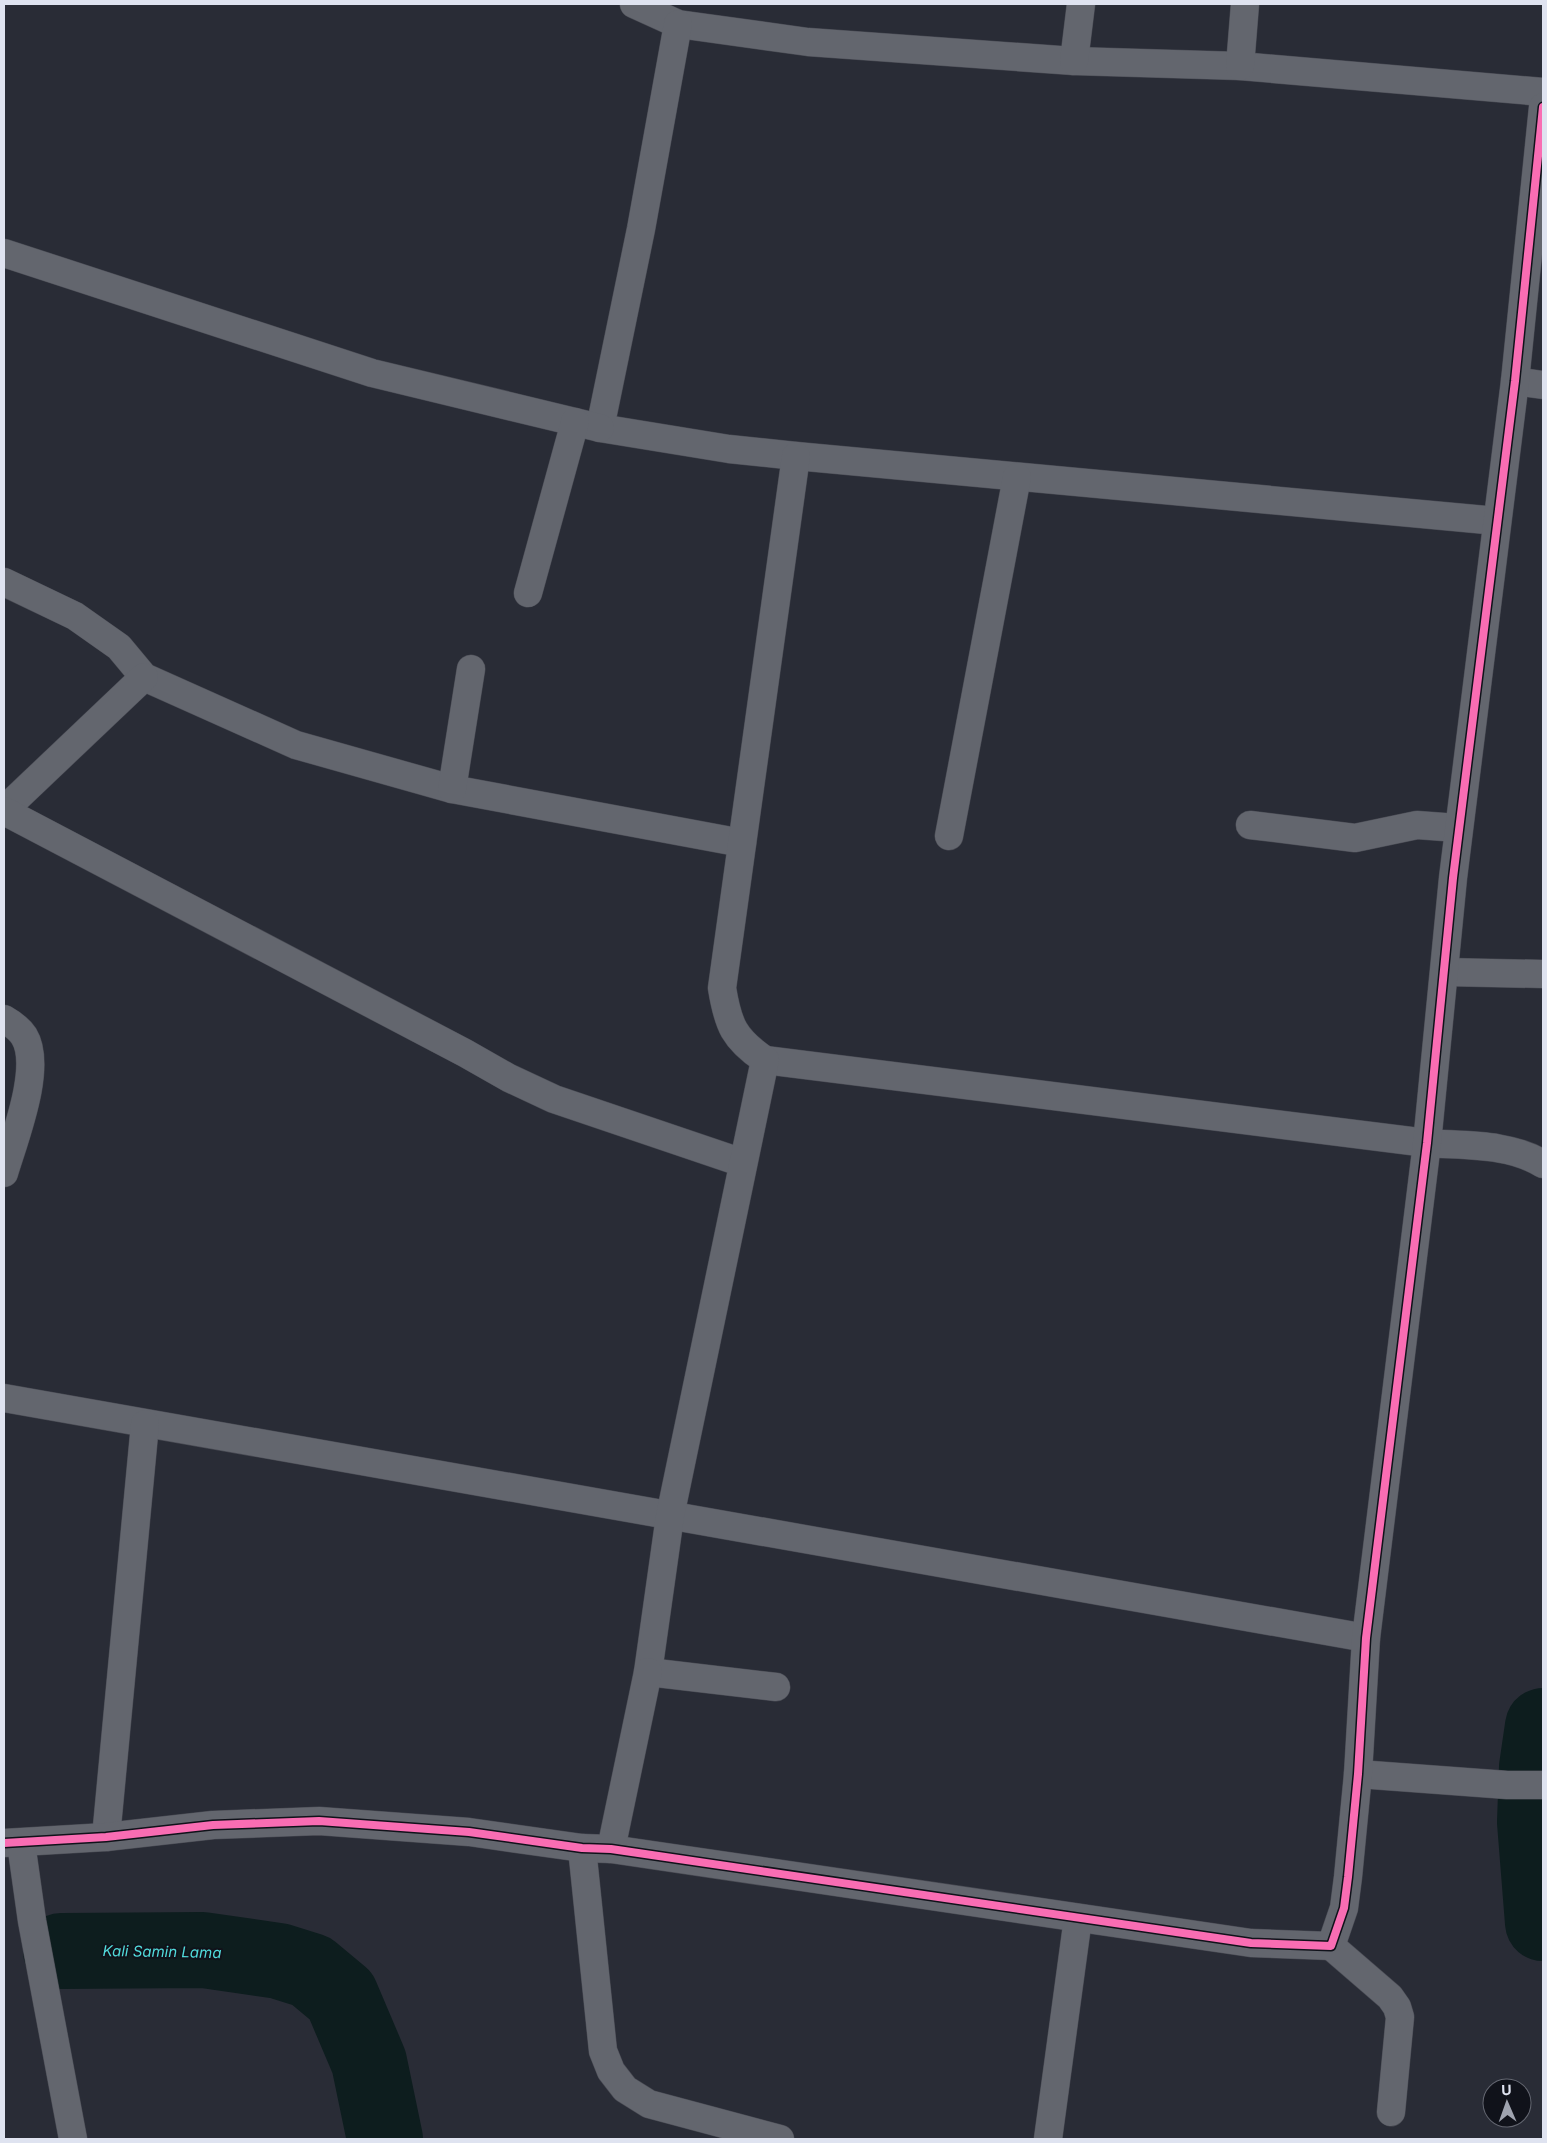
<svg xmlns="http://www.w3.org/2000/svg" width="1547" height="2143" viewBox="0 0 1547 2143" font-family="Inter,sans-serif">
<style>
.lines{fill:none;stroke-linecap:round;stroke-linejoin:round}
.river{stroke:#0d1d1e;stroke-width:76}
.minor-casing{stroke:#484a53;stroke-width:29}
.minor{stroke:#63666e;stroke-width:28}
.cycleway-casing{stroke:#10121a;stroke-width:11}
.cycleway{stroke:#f96db3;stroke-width:8}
.labels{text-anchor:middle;stroke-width:4;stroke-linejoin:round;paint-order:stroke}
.water-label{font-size:15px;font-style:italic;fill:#51dbdc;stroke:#10121a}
</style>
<rect width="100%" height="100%" fill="#292c36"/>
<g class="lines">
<g class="river">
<polyline points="1543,1726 1537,1767 1535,1822 1543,1923"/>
<polyline points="61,1951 203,1950 279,1961 311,1971 341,1996 369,2062 385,2139"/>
</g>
<defs>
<g id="minor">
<polyline points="634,4 678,24 808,42 1074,61 1240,66 1543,92"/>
<polyline points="678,24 641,229 600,428 729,449 796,456 1497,521"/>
<polyline points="1074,61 1081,4"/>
<polyline points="1240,66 1245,4"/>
<polyline points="4,253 372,373 600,428"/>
<polyline points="1515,381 1543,385"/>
<polyline points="4,582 75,616 119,647 144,677 296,745 452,789 742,843"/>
<polyline points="528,593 575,422"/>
<polyline points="452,789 471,669"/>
<polyline points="4,810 144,677"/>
<polyline points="4,811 465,1053 509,1078 554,1099 743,1163"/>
<polyline points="1250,825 1355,838 1417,825 1458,828"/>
<polyline points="949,836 1017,477"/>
<polyline points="1445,972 1543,974"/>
<path d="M 4,1019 C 11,1023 19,1028 24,1036 C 43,1067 14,1139 4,1173"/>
<path d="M 765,1060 L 1427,1143 C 1465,1146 1509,1143 1543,1164"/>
<polyline points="4,1398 1366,1638"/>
<path d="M 776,1687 L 648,1672 L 670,1516 L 765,1060 C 734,1039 728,1025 722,988 L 796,456"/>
<polyline points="1358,1774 1507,1785 1543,1785"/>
<polyline points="106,1837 145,1424"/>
<polyline points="4,1843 106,1837 213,1825 319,1821 469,1832 582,1848 611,1849 1251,1943 1331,1946 1344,1908 1348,1877 1358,1774 1366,1638 1427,1143 1453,878 1515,381 1543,107"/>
<polyline points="21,1843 32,1921 73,2139"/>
<polyline points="582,1848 603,2051 611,2071 625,2089 649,2104 780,2139"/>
<polyline points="611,1849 648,1672"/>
<polyline points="1331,1946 1390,1997 1397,2007 1400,2017 1391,2112"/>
<polyline points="1048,2139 1078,1918"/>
</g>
</defs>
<use href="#minor" class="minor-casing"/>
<use href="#minor" class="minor"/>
<defs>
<polyline id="cycleway" points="4,1843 106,1837 213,1825 319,1821 469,1832 582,1848 611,1849 1251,1943 1331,1946 1344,1908 1348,1877 1358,1774 1366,1638 1427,1143 1453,878 1515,381 1543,107"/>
</defs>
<use href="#cycleway" class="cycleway-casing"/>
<use href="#cycleway" class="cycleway"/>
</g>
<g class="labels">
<g class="water-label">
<text transform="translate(162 1952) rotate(1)" y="5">Kali Samin Lama</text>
</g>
</g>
<rect width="1547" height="2143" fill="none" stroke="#dfe3f0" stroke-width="10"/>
<g transform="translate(1507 2103) rotate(358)"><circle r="24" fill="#10121a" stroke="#636670"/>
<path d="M0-4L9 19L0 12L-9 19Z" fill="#9fa3af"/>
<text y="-8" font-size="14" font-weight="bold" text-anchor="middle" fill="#dfe3f0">U</text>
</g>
</svg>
